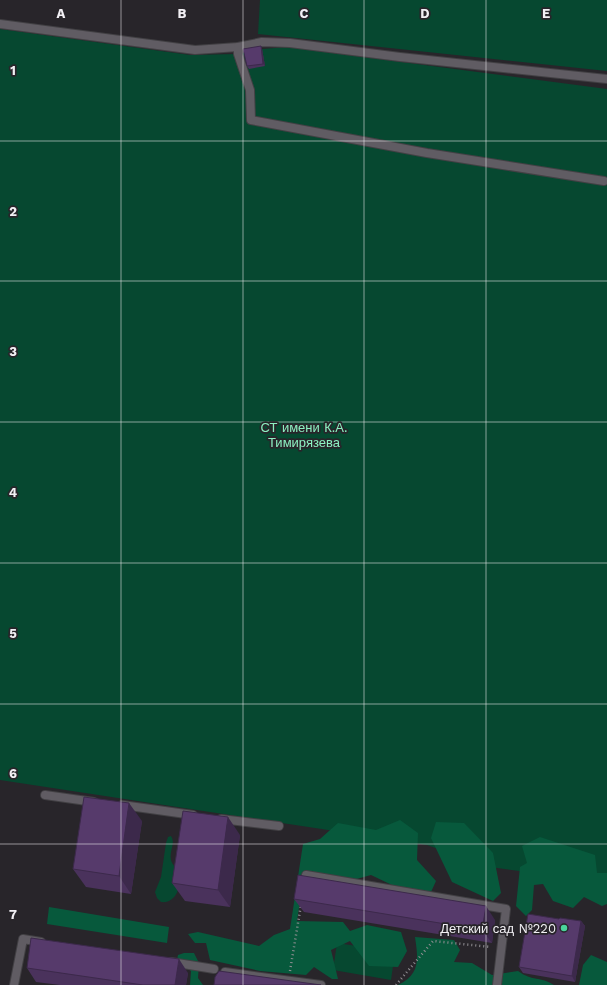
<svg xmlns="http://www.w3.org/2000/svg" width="607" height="985" viewBox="0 0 607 985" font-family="'Work Sans',sans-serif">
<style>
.green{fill:#064830}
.forest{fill:#07593c}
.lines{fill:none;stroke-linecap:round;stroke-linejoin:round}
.service-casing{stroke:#424044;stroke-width:10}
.path{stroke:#929094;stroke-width:2.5;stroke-dasharray:1 3;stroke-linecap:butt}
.service{stroke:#605c63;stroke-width:8}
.wall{fill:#4a325c}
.shaded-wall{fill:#3c294b}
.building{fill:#563a6b;stroke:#3c294b}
.grid{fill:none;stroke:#f2f0f4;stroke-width:1;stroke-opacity:0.55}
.poi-dot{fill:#4ad49c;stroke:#28252a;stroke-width:1.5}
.labels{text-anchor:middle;stroke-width:3.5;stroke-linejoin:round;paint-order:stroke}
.park-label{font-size:13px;fill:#8cf0c1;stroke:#28252a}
.poi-label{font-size:13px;fill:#f2f0f4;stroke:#28252a;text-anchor:end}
.grid-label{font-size:13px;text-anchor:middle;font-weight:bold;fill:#f2f0f4;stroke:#28252a;stroke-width:3.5;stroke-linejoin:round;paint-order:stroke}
</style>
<rect width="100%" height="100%" fill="#28252a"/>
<g class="green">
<polygon points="260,0 607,0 607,71 258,34"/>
<polygon points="0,29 190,55 238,54 262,49 287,47 607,89 607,883 490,867 427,845 0,780"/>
<path d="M 171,836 C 176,843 169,851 171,860 C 172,865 177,868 179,873 C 182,886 176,904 161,902 L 157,898 L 155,892 L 161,877 L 166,843 L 168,837 Z"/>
<polygon points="337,943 395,952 391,980 333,970"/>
</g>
<g class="forest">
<polygon points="400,820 418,833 417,860 436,881 431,892 394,886 371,875 353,880 304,873 297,921 343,922 350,931 367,925 401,932 407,951 398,967 369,966 350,941 331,950 338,979 332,979 314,967 306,975 260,971 210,960 206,943 195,943 188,934 198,932 259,946 274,935 290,929 303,844 320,839 338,823 376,830"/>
<polygon points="436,822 464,823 493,853 501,893 493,901 452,882 431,838"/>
<polygon points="540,837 595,855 597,873 607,873 607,904 602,906 584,897 573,908 553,901 543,884 534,885 532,910 526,916 516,906 520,867 527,863 522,846"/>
<polygon points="49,907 169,927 167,943 47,924"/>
<path d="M 415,937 L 454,940 L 460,950 L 454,962 L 472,963 L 492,975 L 518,971 C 533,982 540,976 554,985 L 398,985 C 421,974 418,958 415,937 Z"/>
<polygon points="184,953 194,953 199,963 198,978 203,985 190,985 191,971 177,960 178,955"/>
<polygon points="591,955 607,962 607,985 579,985 583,965"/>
</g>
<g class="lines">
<defs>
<g id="service">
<polyline points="0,24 195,50 238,47 262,42 290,43 400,57 607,79"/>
<polyline points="238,47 238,54 250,90 251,120 427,153 604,181"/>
<polyline points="45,795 94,802"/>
<polyline points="122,805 193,815"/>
<polyline points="221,819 279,826"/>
<polyline points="306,875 506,909 497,985"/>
<polyline points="171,962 214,969"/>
<polyline points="14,985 23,939 41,942"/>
<polyline points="223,985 225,972 321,985"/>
</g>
</defs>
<use href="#service" class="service-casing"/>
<g class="path">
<polyline points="290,971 301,905"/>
<polyline points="396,985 433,941 491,947"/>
</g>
<use href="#service" class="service"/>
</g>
<g class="wall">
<polygon points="262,49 265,66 249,69 247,66"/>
<polygon points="142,821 131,894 86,887 73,869"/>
<polygon points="240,835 230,907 185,901 172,883"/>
<polygon points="294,899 495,920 492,943 304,912"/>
<polygon points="559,919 581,921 585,926 575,982 523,973 519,967"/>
<polygon points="27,968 188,973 186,985 60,985 36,982"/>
</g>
<g class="shaded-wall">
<polygon points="261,46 262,49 265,66 263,64"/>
<polygon points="129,803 142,821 131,894 119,876"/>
<polygon points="228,817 240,835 230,907 218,890"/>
<polygon points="486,906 495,920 492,943 482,930"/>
<polygon points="581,921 585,926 575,982 572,976"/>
<polygon points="179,959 188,973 186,985 175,985"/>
</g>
<g class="building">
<polygon points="261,46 263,64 247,66 243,49"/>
<polygon points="84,797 129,803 119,876 73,869"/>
<polygon points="183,811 228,817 218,890 172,883"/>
<polygon points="298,875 486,906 482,930 294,899"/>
<polygon points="528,914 559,919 560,918 581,921 572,976 519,967"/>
<polygon points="31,938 179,959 175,985 143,985 27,968"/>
<polygon points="219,971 321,985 214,985 215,977"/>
</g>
<path class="grid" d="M 121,0 L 121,985M 243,0 L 243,985M 364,0 L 364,985M 486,0 L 486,985M 0,141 L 607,141M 0,281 L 607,281M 0,422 L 607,422M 0,563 L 607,563M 0,704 L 607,704M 0,844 L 607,844"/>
<circle class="poi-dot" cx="564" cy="928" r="4"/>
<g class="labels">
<g class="park-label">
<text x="304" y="432">СТ имени К.А.<tspan x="304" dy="15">Тимирязева</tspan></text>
</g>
<g class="poi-label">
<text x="556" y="933">Детский сад №220</text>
</g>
</g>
<g class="grid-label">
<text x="61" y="18">A</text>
<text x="182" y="18">B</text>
<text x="304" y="18">C</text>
<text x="425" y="18">D</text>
<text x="546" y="18">E</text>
<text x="13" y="75">1</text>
<text x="13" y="216">2</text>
<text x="13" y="356">3</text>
<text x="13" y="497">4</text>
<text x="13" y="638">5</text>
<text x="13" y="778">6</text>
<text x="13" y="919">7</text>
</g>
</svg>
